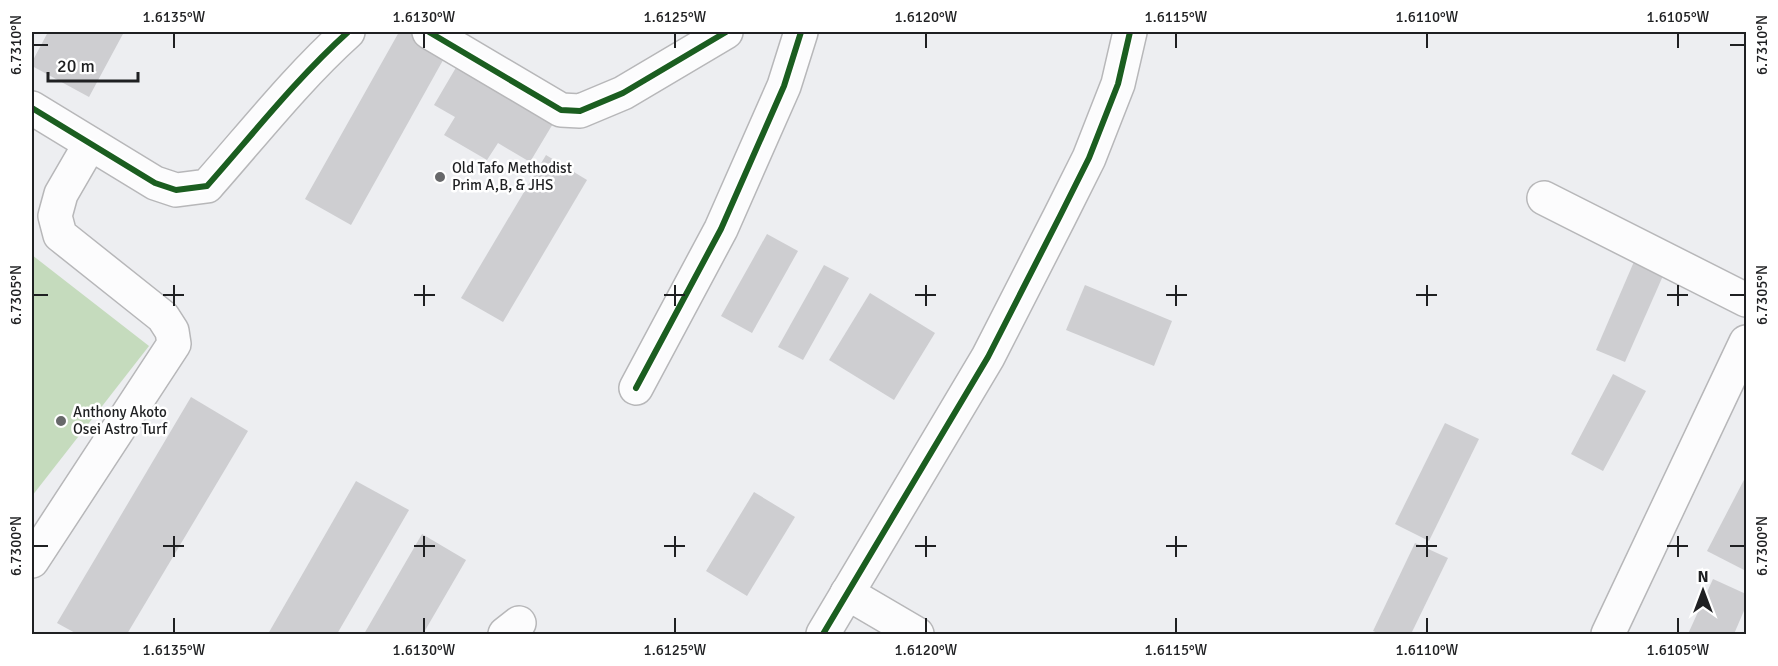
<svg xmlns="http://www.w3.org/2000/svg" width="1778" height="666" viewBox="0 0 1778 666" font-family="Signika,sans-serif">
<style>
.green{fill:#c5dbbd}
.building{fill:#ceced1}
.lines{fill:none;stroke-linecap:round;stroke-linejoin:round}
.minor-casing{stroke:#b7b7b9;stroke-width:36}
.minor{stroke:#fcfcfd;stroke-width:33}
.cycleway-casing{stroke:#fff;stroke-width:10}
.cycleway{stroke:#1b5e20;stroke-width:6}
.ticks{fill:none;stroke:#1f2022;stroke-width:2}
.poi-dot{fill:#67686a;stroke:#fff;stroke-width:2}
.labels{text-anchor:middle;stroke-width:5;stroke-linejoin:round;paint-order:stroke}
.poi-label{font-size:15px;fill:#1f2022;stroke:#fff;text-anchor:start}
.neatline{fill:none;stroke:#1f2022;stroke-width:2}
.ticks-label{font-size:15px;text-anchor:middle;fill:#1f2022}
</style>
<rect width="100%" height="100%" fill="#edeef1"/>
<polygon class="green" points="32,255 149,346 32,496"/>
<g class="building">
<polygon points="48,32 124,32 89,97 32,66 32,62"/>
<polygon points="399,32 409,32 447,53 351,225 305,199"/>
<polygon points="461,59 557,117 530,162 498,143 487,160 444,135 455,117 434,105"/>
<polygon points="546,155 587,180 503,322 461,298"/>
<polygon points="767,234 798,251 752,333 721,316"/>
<polygon points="1636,257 1666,269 1625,362 1596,350"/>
<polygon points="824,265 849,278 803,360 778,347"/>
<polygon points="1085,285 1172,321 1154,366 1066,330"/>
<polygon points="870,293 935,333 894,400 829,360"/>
<polygon points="1613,374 1646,391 1603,471 1571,454"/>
<polygon points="191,397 248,431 127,634 77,634 57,623"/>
<polygon points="1445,423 1479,439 1429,541 1395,524"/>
<polygon points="1746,476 1746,571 1707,551"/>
<polygon points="356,481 409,510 337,634 268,634"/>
<polygon points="754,492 795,517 747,596 706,571"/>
<polygon points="422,534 466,560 423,634 364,634"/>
<polygon points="1415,543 1448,558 1411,634 1380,634 1373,631"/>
<polygon points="1713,579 1746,594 1746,606 1734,634 1688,634"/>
</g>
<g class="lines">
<defs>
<g id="minor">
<polyline points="429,32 561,110 580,111 623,93 726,32"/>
<path d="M 32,108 L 155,183 L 176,190 L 207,186 C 253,134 297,78 348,32"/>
<polyline points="1544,198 1746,300"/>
<polyline points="636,388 721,229 784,86 801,32"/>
<polyline points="32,561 174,344 172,331 163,317 60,235 55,216 61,194 90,144"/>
<polyline points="847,593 917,634"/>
<polyline points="505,634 519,623"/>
<polyline points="823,634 988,357 1060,216 1089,158 1118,84 1130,32"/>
<polyline points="1608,634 1746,342"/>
</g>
</defs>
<use href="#minor" class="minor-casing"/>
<use href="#minor" class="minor"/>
<defs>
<g id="cycleway">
<polyline points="429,32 561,110 580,111 623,93 726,32"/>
<path d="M 32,108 L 155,183 L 176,190 L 207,186 C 253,134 297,78 348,32"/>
<polyline points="636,388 721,229 784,86 801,32"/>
<polyline points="823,634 988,357 1060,216 1089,158 1118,84 1130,32"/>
</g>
</defs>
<use href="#cycleway" class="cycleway-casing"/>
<use href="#cycleway" class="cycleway"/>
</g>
<path class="ticks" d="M 174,33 L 174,48M 424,33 L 424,48M 675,33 L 675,48M 926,33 L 926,48M 1176,33 L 1176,48M 1427,33 L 1427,48M 1678,33 L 1678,48M 33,45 L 48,45M 1730,45 L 1745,45M 174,285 L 174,306M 424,285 L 424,306M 675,285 L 675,306M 926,285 L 926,306M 1176,285 L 1176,306M 1427,285 L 1427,306M 1678,285 L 1678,306M 33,295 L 48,295M 163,295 L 184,295M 414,295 L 435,295M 664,295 L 685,295M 915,295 L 936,295M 1166,295 L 1187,295M 1416,295 L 1437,295M 1667,295 L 1688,295M 1730,295 L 1745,295M 174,536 L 174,557M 424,536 L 424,557M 675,536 L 675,557M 926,536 L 926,557M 1176,536 L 1176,557M 1427,536 L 1427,557M 1678,536 L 1678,557M 33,546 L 48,546M 163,546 L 184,546M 414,546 L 435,546M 664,546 L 685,546M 915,546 L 936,546M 1166,546 L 1187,546M 1416,546 L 1437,546M 1667,546 L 1688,546M 1730,546 L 1745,546M 174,618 L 174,633M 424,618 L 424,633M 675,618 L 675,633M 926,618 L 926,633M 1176,618 L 1176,633M 1427,618 L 1427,633M 1678,618 L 1678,633"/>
<g class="poi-dot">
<circle cx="440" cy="177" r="6"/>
<circle cx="61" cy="421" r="6"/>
</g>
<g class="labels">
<g class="poi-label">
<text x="452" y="173">Old Tafo Methodist<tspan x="452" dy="17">Prim A,B, &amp; JHS</tspan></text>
<text x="73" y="417">Anthony Akoto<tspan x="73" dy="17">Osei Astro Turf</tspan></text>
</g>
</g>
<rect width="1778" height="666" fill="none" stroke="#ffffff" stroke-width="66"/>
<g transform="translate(1703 591)" stroke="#ffffff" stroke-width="4.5" paint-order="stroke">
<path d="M0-4.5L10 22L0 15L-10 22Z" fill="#1f2022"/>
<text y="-9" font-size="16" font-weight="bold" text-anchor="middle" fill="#1f2022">N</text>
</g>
<path d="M48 72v9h90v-9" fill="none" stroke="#1f2022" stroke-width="3"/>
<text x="57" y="72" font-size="18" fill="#1f2022" stroke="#ffffff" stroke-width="4.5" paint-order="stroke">20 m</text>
<rect x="33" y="33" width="1712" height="600" class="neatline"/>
<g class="ticks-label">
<text x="174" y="22">1.6135°W</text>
<text x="424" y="22">1.6130°W</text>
<text x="675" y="22">1.6125°W</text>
<text x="926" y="22">1.6120°W</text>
<text x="1176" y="22">1.6115°W</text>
<text x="1427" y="22">1.6110°W</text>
<text x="1678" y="22">1.6105°W</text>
<text transform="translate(16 45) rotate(-90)" y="5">6.7310°N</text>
<text transform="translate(1762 45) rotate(-90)" y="5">6.7310°N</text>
<text transform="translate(16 295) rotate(-90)" y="5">6.7305°N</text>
<text transform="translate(1762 295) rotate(-90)" y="5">6.7305°N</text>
<text transform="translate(16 546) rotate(-90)" y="5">6.7300°N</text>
<text transform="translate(1762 546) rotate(-90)" y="5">6.7300°N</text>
<text x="174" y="655">1.6135°W</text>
<text x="424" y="655">1.6130°W</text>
<text x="675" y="655">1.6125°W</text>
<text x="926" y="655">1.6120°W</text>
<text x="1176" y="655">1.6115°W</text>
<text x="1427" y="655">1.6110°W</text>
<text x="1678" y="655">1.6105°W</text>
</g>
</svg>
